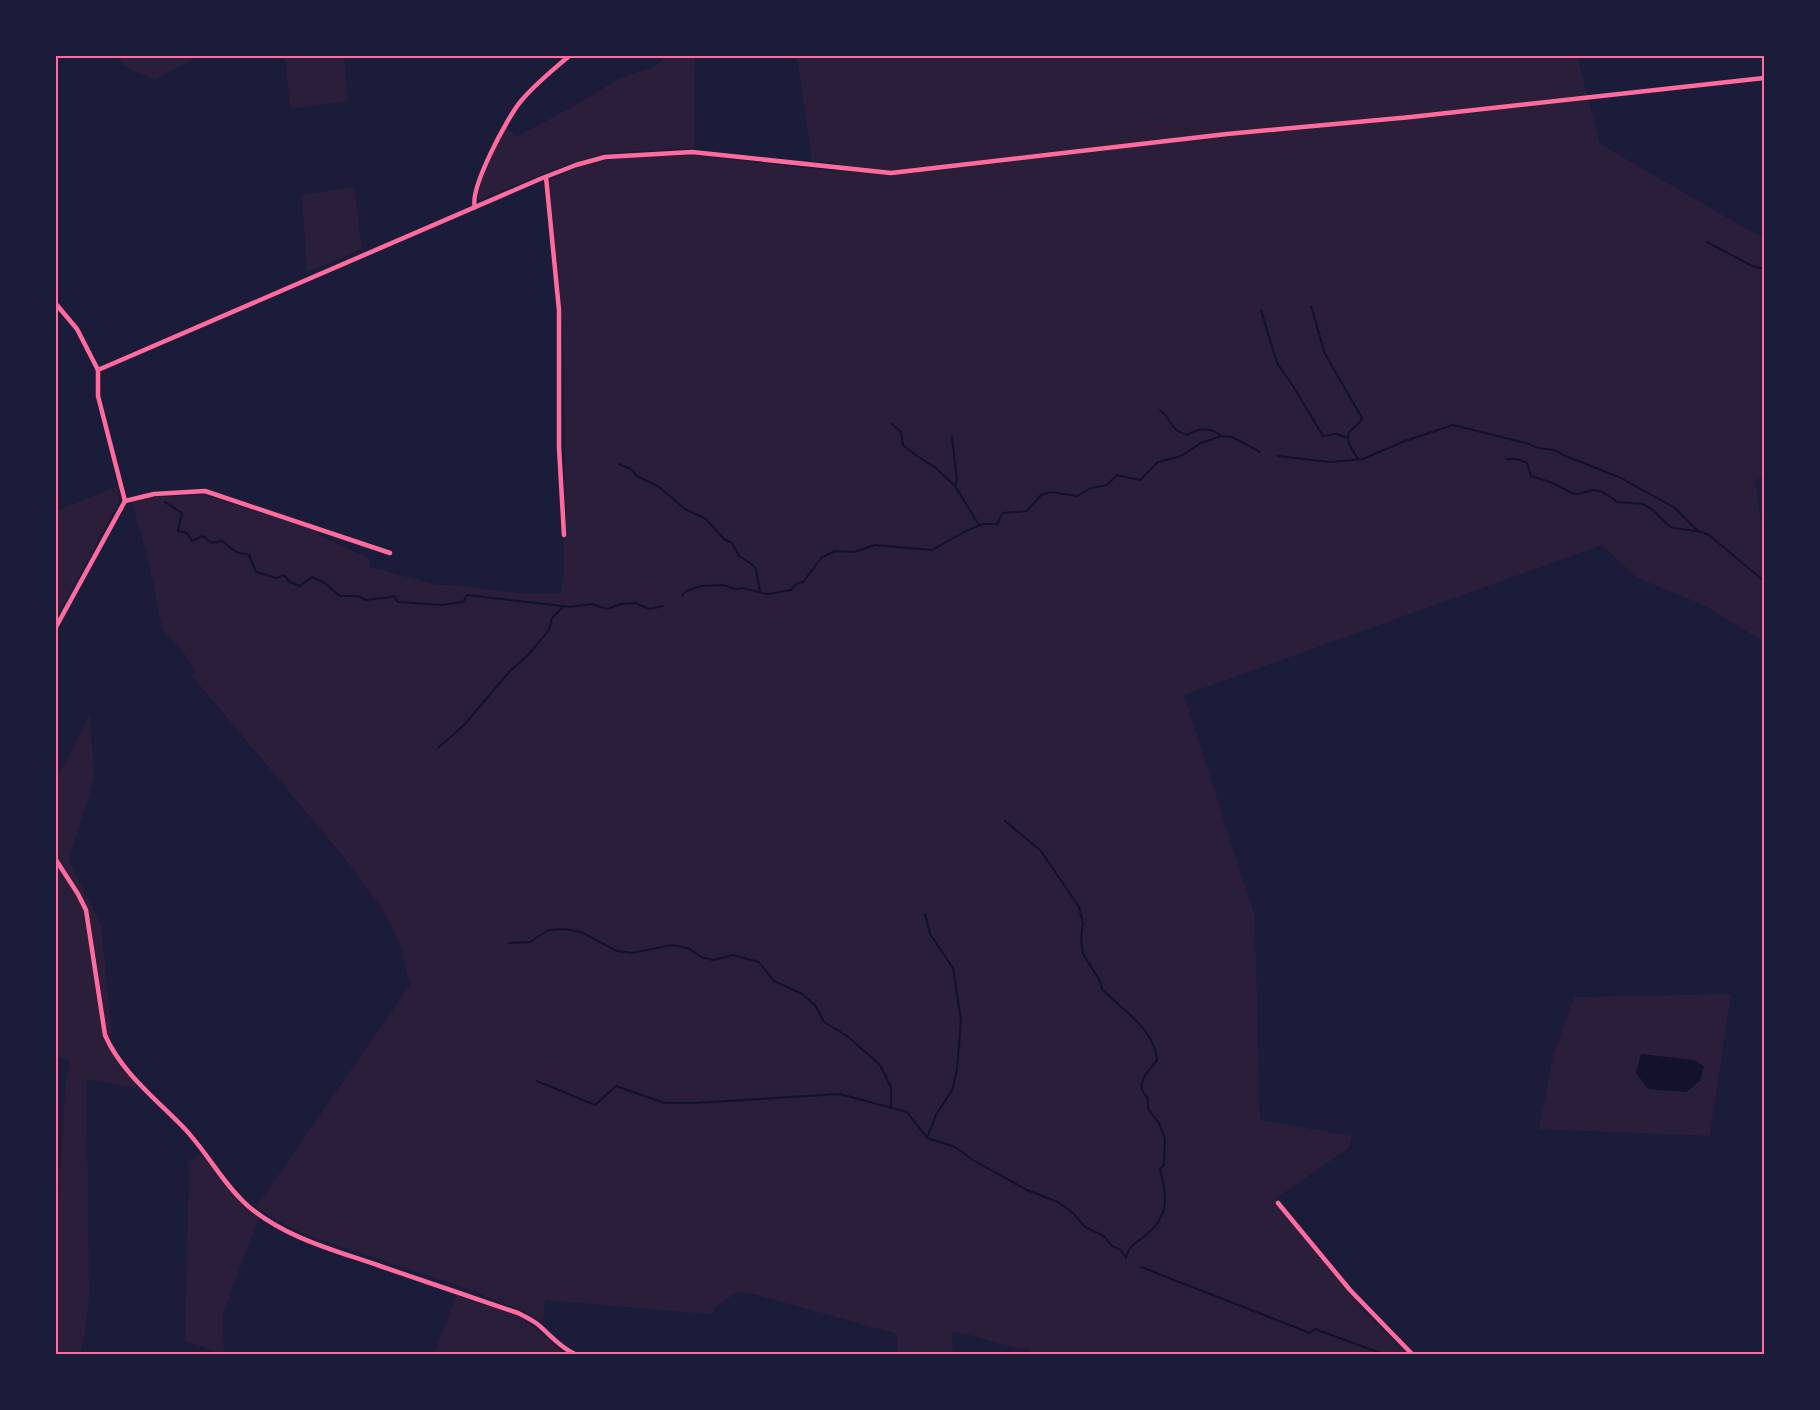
<svg xmlns="http://www.w3.org/2000/svg" width="1820" height="1410" viewBox="0 0 1820 1410" font-family="Mulish,sans-serif">
<style>
.green{fill:#2a1e3b}
.water{fill:#12122b}
.lines{fill:none;stroke-linecap:round;stroke-linejoin:round}
.stream{stroke:#12122b;stroke-width:2}
.minor{stroke:#ff6b9d;stroke-width:4.5}
.neatline{fill:none;stroke:#ff6b9d;stroke-width:2}
</style>
<rect width="100%" height="100%" fill="#1b1b3a"/>
<g class="green">
<polygon points="117,56 199,56 155,80 124,66"/>
<polygon points="285,56 344,56 348,101 290,109"/>
<polygon points="665,56 697,56 695,58 694,148 605,153 548,172 479,200 477,197 483,175 506,127 516,137 576,105 618,79 656,66"/>
<polygon points="797,56 1577,56 1600,144 1764,239 1764,476 1755,481 1764,539 1764,642 1706,606 1637,578 1602,545 1184,695 1255,917 1260,1120 1352,1136 1349,1148 1275,1199 1328,1269 1363,1310 1408,1354 1030,1354 1031,1349 1016,1348 974,1336 952,1332 953,1354 898,1354 897,1334 753,1294 737,1292 713,1309 713,1313 707,1314 545,1300 543,1322 527,1313 463,1287 302,1233 276,1220 256,1207 410,985 400,945 384,912 343,856 192,676 196,673 184,653 162,629 150,567 132,502 154,497 204,495 318,531 319,536 369,558 370,567 437,585 451,585 528,594 561,594 564,570 565,428 563,330 549,184 551,179 576,168 606,160 654,155 669,156 691,155 837,172 837,163 812,161"/>
<polygon points="354,187 362,249 307,272 302,195"/>
<polygon points="119,486 118,503 56,619 56,511"/>
<polygon points="90,713 94,778 69,861 101,925 112,1034 104,1039 116,1060 137,1085 136,1088 87,1079 89,1298 86,1326 80,1354 56,1354 56,1247 65,1087 70,1061 56,1056 56,855 59,855 56,850 56,781"/>
<polygon points="1731,994 1710,1136 1539,1129 1553,1056 1574,997"/>
<polygon points="201,1153 246,1208 259,1217 223,1314 224,1354 185,1341 189,1162"/>
<polygon points="456,1296 517,1315 542,1334 564,1354 434,1354"/>
</g>
<polygon class="water" points="1641,1054 1694,1060 1704,1066 1700,1081 1686,1092 1648,1089 1636,1073"/>
<g class="lines">
<g class="stream">
<polyline points="1707,242 1752,266 1764,269"/>
<path d="M 1311,306 L 1325,354 L 1362,418 C 1359,425 1357,425 1352,429 C 1342,437 1353,451 1358,459"/>
<polyline points="1261,310 1277,363 1293,386 1323,436 1336,434 1348,438"/>
<path d="M 1160,410 C 1173,420 1168,429 1187,435 C 1197,428 1212,427 1221,436"/>
<polyline points="892,424 901,432 903,445 917,456 936,468 955,486 979,525"/>
<polyline points="952,437 957,480 955,486"/>
<path d="M 1278,456 L 1330,462 L 1363,459 L 1405,441 L 1453,425 L 1529,444 C 1543,453 1551,445 1563,455 L 1619,477 L 1675,508 L 1698,531 L 1709,535 L 1764,581"/>
<path d="M 1506,459 L 1517,459 L 1527,463 L 1531,476 L 1553,483 L 1572,493 L 1578,494 L 1593,490 L 1601,491 C 1606,496 1612,496 1617,502 L 1643,504 L 1653,510 L 1667,524 L 1673,528 L 1697,531"/>
<polyline points="619,464 631,469 637,476 659,487 685,509 706,519 724,539 732,543 739,556 753,565 756,570 760,592"/>
<path d="M 165,502 L 182,513 L 178,531 L 187,533 L 192,541 L 203,536 L 212,543 L 222,541 L 236,552 L 249,555 L 256,572 L 277,578 L 284,575 L 290,582 L 300,586 L 312,577 L 323,582 L 340,596 L 358,596 L 366,600 C 376,598 384,599 394,596 L 398,602 L 442,605 L 463,602 L 467,595 L 571,607 L 592,604 L 607,609 L 621,604 L 635,603 L 650,609 L 663,606"/>
<polyline points="682,596 686,591 701,586 723,585 735,589 743,588 767,594 791,590 796,584 803,582 822,557 835,551 854,552 875,545 932,550 966,531 983,524 997,524 1003,513 1027,511 1041,495 1050,492 1077,496 1091,488 1107,485 1117,475 1140,480 1158,462 1181,456 1201,443 1221,436 1232,437 1260,452"/>
<polyline points="438,748 464,725 510,671 528,655 549,630 552,618 564,606"/>
<path d="M 1005,821 L 1041,851 L 1079,907 L 1083,923 L 1081,939 L 1083,954 L 1100,981 L 1102,989 C 1122,1010 1154,1028 1157,1060 C 1148,1072 1133,1084 1148,1098 L 1148,1109 L 1159,1123 L 1165,1139 L 1164,1165 L 1160,1169 C 1167,1196 1170,1215 1147,1234 C 1137,1244 1130,1242 1126,1258"/>
<polyline points="925,914 930,934 953,968 961,1020 957,1071 952,1090 936,1115 927,1138"/>
<polyline points="509,943 530,942 548,930 564,929 581,932 617,951 632,953 673,945 690,949 701,957 713,960 733,955 759,962 774,981 802,994 815,1005 824,1022 847,1036 880,1065 891,1087 891,1106"/>
<polyline points="537,1081 595,1105 616,1086 665,1103 695,1103 840,1094 907,1112 927,1138 955,1147 973,1160 1027,1190 1058,1202 1074,1214 1085,1227 1104,1236 1112,1246 1121,1250 1126,1258"/>
<polyline points="1141,1267 1310,1333 1315,1329 1383,1354"/>
</g>
<g class="minor">
<polyline points="546,177 559,310 559,447 564,535"/>
<path d="M 475,207 C 469,189 508,116 521,101 C 535,84 553,70 569,56"/>
<polyline points="56,304 77,329 98,370 98,396 125,501 56,627"/>
<polyline points="98,370 540,179 576,165 605,157 692,152 891,173 1227,134 1411,117 1764,78"/>
<polyline points="125,501 154,494 205,491 390,553"/>
<path d="M 56,860 L 78,894 L 86,910 L 105,1035 C 121,1072 156,1099 184,1128 C 207,1152 223,1184 248,1206 C 286,1238 334,1250 380,1266 C 426,1282 472,1297 518,1313 C 524,1316 530,1319 536,1323 C 549,1333 559,1347 575,1354"/>
<polyline points="1278,1203 1350,1290 1412,1354"/>
</g>
</g>
<rect width="1820" height="1410" fill="none" stroke="#1b1b3a" stroke-width="114"/>
<rect x="57" y="57" width="1706" height="1296" class="neatline"/>
</svg>
